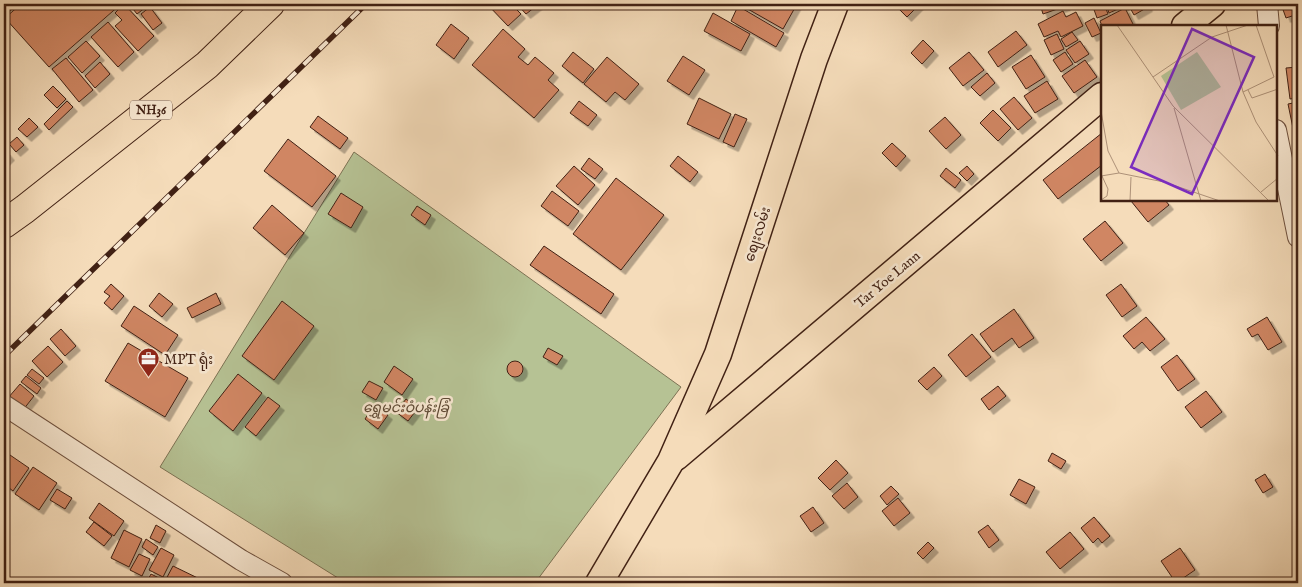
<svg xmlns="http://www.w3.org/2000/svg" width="1302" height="587" viewBox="0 0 1302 587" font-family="'IM FELL English','Noto Sans Myanmar',serif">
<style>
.green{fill:#b6c294;stroke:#7c7254}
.building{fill:#d08664;stroke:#412114;filter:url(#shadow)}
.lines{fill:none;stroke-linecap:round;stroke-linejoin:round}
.minor-casing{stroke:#6e503e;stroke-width:22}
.major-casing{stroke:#412114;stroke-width:29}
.highway-casing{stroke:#412114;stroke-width:30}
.minor{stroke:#f8e8d2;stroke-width:20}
.major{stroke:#f5dcba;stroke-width:26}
.highway{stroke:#f5dcba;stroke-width:28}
.rail-casing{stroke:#412114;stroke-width:5.5}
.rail{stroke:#f8e8d2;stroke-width:4;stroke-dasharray:11;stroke-linecap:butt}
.labels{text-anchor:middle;stroke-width:5;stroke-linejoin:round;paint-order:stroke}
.shield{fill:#f8e8d2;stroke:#785d4d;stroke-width:1}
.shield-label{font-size:12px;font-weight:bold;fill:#412114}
.street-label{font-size:14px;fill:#412114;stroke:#f8e8d2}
.poi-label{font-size:14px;fill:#412114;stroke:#f8e8d2;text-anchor:start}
.park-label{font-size:14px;font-style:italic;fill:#5e4934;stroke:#f8e8d2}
.inset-road{fill:none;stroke:#ad9178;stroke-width:1}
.view{fill:#7b2cbf;fill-opacity:0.15;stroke:#7b2cbf;stroke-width:2.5}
.inset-edge{fill:none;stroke:#412114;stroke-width:2.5}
</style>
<defs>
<filter id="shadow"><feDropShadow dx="4.5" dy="4.5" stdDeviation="0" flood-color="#0004"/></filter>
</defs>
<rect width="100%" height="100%" fill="#f5dcba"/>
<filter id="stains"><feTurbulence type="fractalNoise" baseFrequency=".004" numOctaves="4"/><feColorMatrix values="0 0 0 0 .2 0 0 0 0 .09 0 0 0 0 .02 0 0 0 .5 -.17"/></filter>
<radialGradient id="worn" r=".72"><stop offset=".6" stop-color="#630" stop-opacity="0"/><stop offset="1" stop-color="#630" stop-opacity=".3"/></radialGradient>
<polygon class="green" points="354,152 681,387 535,583 346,583 160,467"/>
<g class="building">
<polygon points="4,4 18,4 4,16"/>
<polygon points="21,4 121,4 49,67 5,18"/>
<polygon points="124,4 154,36 138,51 115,26 122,20 115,13"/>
<polygon points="129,4 150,4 137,14"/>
<polygon points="487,4 511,4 521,14 508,26"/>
<polygon points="517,4 539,4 526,14"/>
<polygon points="739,4 797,4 783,29"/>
<polygon points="894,4 918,4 919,5 907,17"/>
<polygon points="1040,4 1065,4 1066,6 1043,14"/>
<polygon points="1092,4 1104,4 1108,14 1097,18"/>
<polygon points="1106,4 1124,4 1125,6 1109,13"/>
<polygon points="1128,4 1147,4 1148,7 1134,15"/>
<polygon points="1281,4 1298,4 1298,14 1286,18"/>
<polygon points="738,6 784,33 776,47 731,21"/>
<polygon points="150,7 162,23 153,30 141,14"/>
<polygon points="1125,8 1134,26 1102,26 1100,21"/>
<polygon points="1063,11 1066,17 1076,12 1083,26 1061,37 1058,31 1044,37 1038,24"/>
<polygon points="713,13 750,34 741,51 704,31"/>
<polygon points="1094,18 1101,33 1092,37 1085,23"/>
<polygon points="108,22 134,52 118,67 91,37"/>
<polygon points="451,24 469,38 454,59 436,45"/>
<polygon points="503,29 525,49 518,57 528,65 535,57 554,73 548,80 559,90 534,118 472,65"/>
<polygon points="1016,31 1027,45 998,67 988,52"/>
<polygon points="1072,32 1078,40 1066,47 1061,39"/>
<polygon points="1057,34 1064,49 1051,55 1044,40"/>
<polygon points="923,40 934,51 922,64 911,53"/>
<polygon points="86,41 100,56 82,73 68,57"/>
<polygon points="1080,41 1089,54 1075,63 1066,50"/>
<polygon points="573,52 594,69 583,83 562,66"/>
<polygon points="969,52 984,70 963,86 949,68"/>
<polygon points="1065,52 1073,64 1061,72 1053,60"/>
<polygon points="1031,55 1045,77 1026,89 1012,67"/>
<polygon points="683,56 705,70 689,95 667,81"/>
<polygon points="607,57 639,84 625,100 615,92 606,102 584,84"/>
<polygon points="66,58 93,90 79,102 52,69"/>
<polygon points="1085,60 1097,77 1074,93 1062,76"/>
<polygon points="100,62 110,74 95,88 85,76"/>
<polygon points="1298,67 1298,98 1290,99 1286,68"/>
<polygon points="987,73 995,83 980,96 971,87"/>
<polygon points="1047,81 1058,99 1035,113 1024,96"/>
<polygon points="53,86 66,99 57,108 44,95"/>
<polygon points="1014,97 1032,118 1018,130 1000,109"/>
<polygon points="699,98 731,114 719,139 687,124"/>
<polygon points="67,101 73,107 49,130 44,124"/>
<polygon points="579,101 597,115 588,126 570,113"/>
<polygon points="1298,102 1298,132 1294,133 1288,104"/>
<polygon points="993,110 1011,128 998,141 980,123"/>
<polygon points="735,114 747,119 734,147 723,142"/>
<polygon points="318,116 348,138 340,149 310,127"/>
<polygon points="945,117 961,135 946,149 929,131"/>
<polygon points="29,118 38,127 27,137 18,129"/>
<polygon points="1102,133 1102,165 1058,199 1043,180"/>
<polygon points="17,137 24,145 16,152 9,144"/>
<polygon points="288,139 336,176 312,207 264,171"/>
<polygon points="892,143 906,156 896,167 882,153"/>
<polygon points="4,149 10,156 4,162"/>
<polygon points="678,156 698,172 690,182 670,166"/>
<polygon points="589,158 603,169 595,179 581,169"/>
<polygon points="574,166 595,185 578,205 556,186"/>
<polygon points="967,166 974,174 967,181 959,173"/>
<polygon points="946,168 961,180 955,188 940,176"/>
<polygon points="616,178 664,215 621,270 573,234"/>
<polygon points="552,191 579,211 568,226 541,206"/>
<polygon points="341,193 363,207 351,228 328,214"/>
<polygon points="1133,200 1165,200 1169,205 1148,222 1131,201"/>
<polygon points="272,205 304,233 285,255 253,228"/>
<polygon points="417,206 431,215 425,225 411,215"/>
<polygon points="1105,221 1123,243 1101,261 1083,239"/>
<polygon points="544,246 614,294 601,314 530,265"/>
<polygon points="111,284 124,296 112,310 104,303 110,296 104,292"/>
<polygon points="1121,284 1137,306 1122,317 1106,295"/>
<polygon points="159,293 173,304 162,317 149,306"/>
<polygon points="216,293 221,304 192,318 187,308"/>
<polygon points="282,301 314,326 274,380 242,356"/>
<polygon points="134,306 178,335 165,355 121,326"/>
<polygon points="1014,309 1034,338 1019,348 1012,338 993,352 980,334"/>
<polygon points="1146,317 1165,339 1150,351 1142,342 1134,349 1123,336"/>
<polygon points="1267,317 1282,342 1268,350 1258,334 1252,337 1247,329"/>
<polygon points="61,329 76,346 65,356 50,339"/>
<polygon points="972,334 991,357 966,377 948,355"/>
<polygon points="128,343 188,378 165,417 105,381"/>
<polygon points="48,346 63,362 47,377 32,361"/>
<polygon points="548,348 563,356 557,365 543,357"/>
<polygon points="1177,355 1195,379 1178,391 1161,367"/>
<circle cx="515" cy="369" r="8"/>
<polygon points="394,366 413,379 402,395 384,382"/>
<polygon points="934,367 942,376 927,390 918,381"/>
<polygon points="32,369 44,378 39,384 27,375"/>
<polygon points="238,374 262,393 233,431 209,411"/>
<polygon points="26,376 41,388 37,394 21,382"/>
<polygon points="369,381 383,388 376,400 362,392"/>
<polygon points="20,384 34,396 23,410 8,398"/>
<polygon points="998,386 1006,396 989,410 981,399"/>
<polygon points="1206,391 1222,412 1201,428 1185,407"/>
<polygon points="268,397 280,406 256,436 245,427"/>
<polygon points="406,399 418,408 408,421 396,412"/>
<polygon points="374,405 388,415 378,429 365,419"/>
<polygon points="1052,453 1066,461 1061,469 1048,461"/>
<polygon points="10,455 29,468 13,491 4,484 4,464"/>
<polygon points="836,460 848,473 830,490 818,478"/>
<polygon points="33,467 57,483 39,510 15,494"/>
<polygon points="1265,474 1273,487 1263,493 1255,480"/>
<polygon points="1019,479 1035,487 1026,504 1010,495"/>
<polygon points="847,483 858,497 844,509 832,496"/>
<polygon points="891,486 899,494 887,505 880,496"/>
<polygon points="57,489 72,498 65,509 50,500"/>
<polygon points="898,498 910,513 894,526 882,511"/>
<polygon points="99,503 124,521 114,536 89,518"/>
<polygon points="813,507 824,523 811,532 800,516"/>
<polygon points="1094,517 1110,536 1102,543 1098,538 1093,543 1081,528"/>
<polygon points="94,522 112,536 104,546 86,532"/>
<polygon points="156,525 166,531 160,543 150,538"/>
<polygon points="988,525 999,540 989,548 978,532"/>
<polygon points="124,530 142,539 129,567 111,558"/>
<polygon points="1070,532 1084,549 1060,569 1046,552"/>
<polygon points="146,539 158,547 153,555 142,547"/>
<polygon points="928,542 934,548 923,559 917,553"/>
<polygon points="161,548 174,555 163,577 149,570"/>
<polygon points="1180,548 1195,570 1176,583 1161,561"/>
<polygon points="139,554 150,559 142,576 130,570"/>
<polygon points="173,566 208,583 146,583 151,574 165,581"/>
</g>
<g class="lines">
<defs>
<g id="minor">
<polyline points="1267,4 1269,26"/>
<polyline points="1276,130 1298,237"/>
<polyline points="4,405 241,560 282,583"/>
</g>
<g id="major">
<polyline points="1185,26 1212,4"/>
<polyline points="676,457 1102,96"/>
<polyline points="599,583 671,461 718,354 814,59 835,4"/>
</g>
<polyline id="highway" points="4,224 25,209 207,65 270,4"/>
</defs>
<use href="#minor" class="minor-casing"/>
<use href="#major" class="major-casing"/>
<use href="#highway" class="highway-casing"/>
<use href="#minor" class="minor"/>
<use href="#major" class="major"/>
<use href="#highway" class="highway"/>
<defs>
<polyline id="rail" points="4,356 366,4"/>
</defs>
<use href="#rail" class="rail-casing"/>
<use href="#rail" class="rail"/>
</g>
<defs>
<symbol id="office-pin" viewBox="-11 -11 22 30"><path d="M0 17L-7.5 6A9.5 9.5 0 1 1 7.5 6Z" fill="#8f2418" stroke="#f8e8d2"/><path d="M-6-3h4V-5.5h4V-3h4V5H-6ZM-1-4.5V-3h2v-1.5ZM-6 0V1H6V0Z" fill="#fff"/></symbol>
</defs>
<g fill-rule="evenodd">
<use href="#office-pin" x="136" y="346" width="25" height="34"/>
</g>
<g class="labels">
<rect class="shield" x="130" y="100.5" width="42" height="19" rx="4"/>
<g class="shield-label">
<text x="151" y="114">NH36</text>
</g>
<g class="street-label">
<text transform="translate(757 234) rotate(-72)" y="5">စျေးလမ်း</text>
<text transform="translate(887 279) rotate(-40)" y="5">Tar Yoe Lann</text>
</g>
<g class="poi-label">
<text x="164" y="364">MPT ရုံး</text>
</g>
<g class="park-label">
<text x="406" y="412">ရွှေမင်းဝံပန်းခြံ</text>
</g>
</g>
<g transform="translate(1101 25)">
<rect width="176" height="176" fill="#f5dcba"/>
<path d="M 96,27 L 120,62 L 80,85 L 60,51 Z" fill="#b6c294"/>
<path class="inset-road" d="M 16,0 L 72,81 L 168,176M 125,0 L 142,67 L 155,97 L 177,131M 52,52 L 111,12 L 147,0M 147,65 L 151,73 L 177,64M 142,67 L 173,52 L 155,0M 73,83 L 100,176M 0,86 L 7,126 L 18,148M 0,151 L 18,148 L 63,157 L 119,176M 160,167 L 177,153M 0,175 L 6,171 L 7,164 L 1,151M 29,176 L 30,152"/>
<path class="view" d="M 91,4 L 153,32 L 91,169 L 30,142 Z"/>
<rect width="176" height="176" class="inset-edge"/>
</g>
<rect width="1302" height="587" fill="none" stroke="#f5dcba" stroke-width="20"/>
<rect x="5" y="5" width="1292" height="577" fill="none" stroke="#412114" stroke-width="2.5"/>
<rect x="10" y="10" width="1282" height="567" fill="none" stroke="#412114"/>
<rect width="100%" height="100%" filter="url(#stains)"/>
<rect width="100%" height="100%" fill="url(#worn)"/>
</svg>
